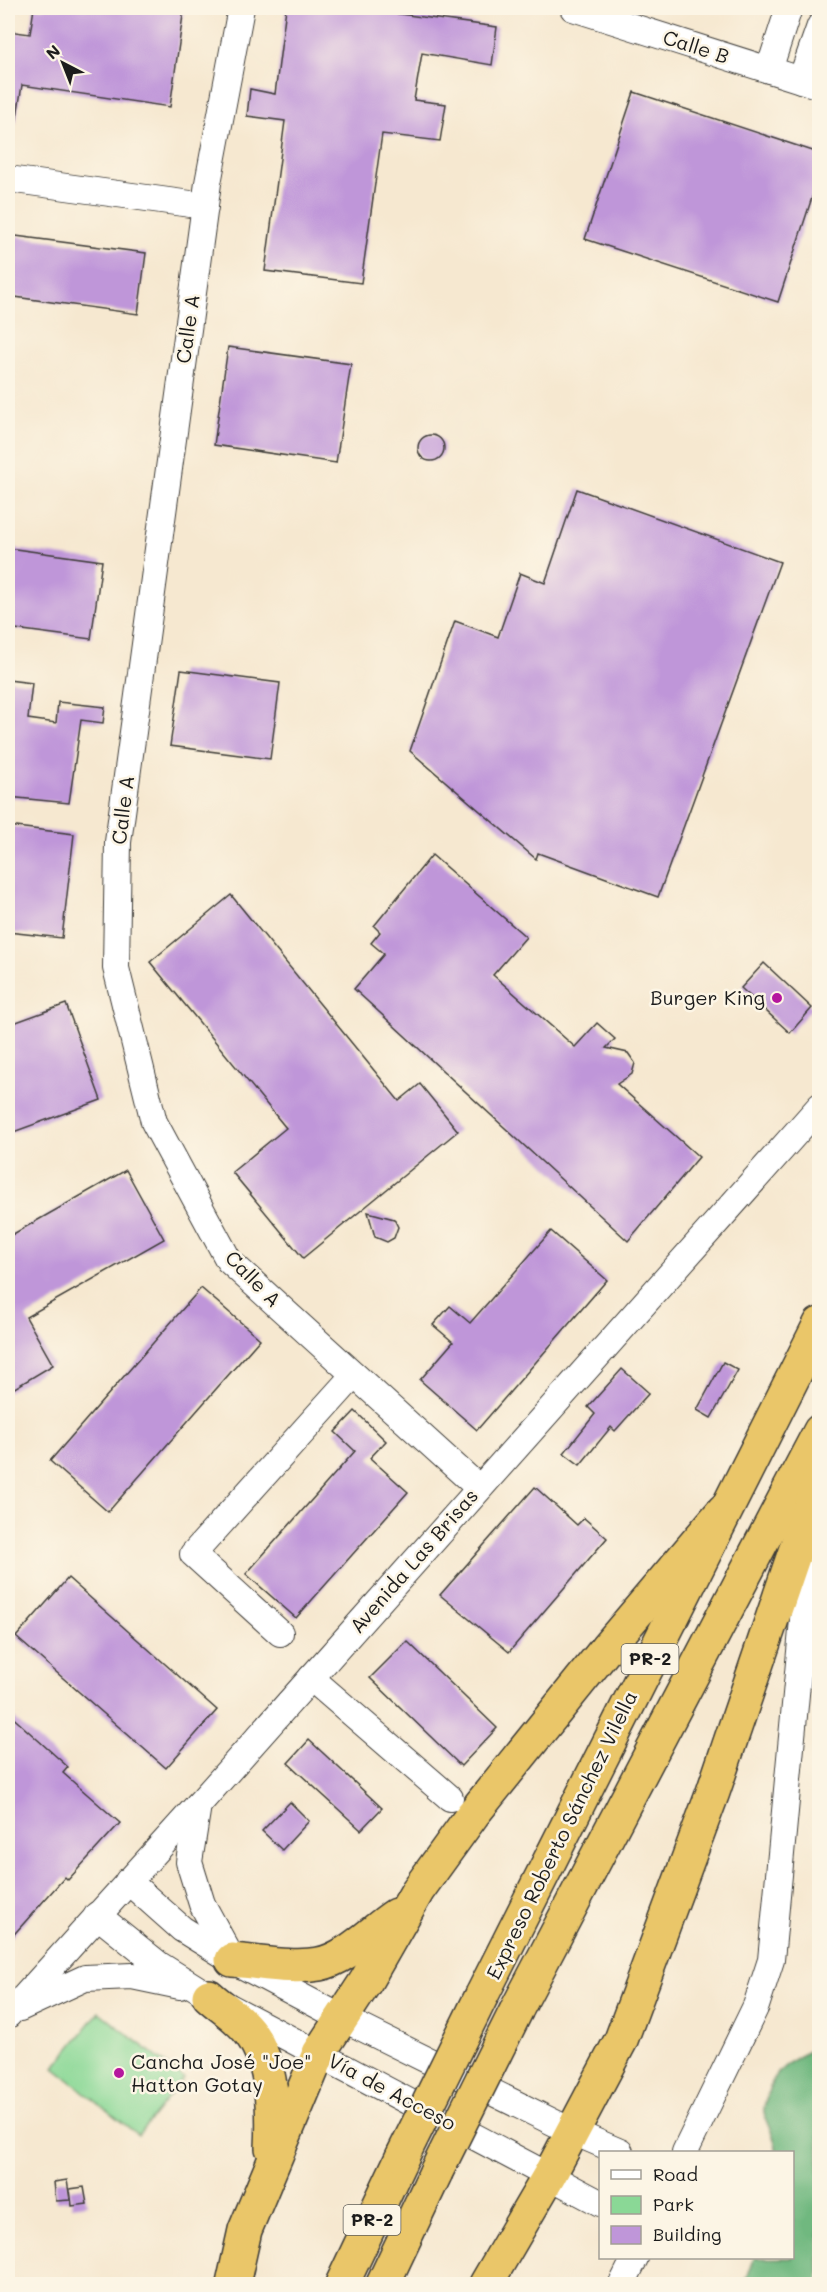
<svg xmlns="http://www.w3.org/2000/svg" width="827" height="2292" viewBox="0 0 827 2292" font-family="Mali,sans-serif">
<style>
.green{fill:#8ad896;stroke:#537a59;stroke-width:1.5}
.forest{fill:#6fb87f;stroke:#466a4e;stroke-width:1.5}
.building{fill:#bf96d9}
.lines{fill:none;stroke-linecap:round;stroke-linejoin:round}
.minor-casing{stroke:#3d3b37;stroke-width:28}
.highway-casing{stroke:#3d3b37;stroke-width:36}
.minor{stroke:#fff;stroke-width:26}
.highway{stroke:#eac669;stroke-width:33}
.highway-bridge-casing{stroke:#3d3b37;stroke-width:36;stroke-linecap:butt}
.highway-bridge{stroke:#eac669;stroke-width:33}
.poi-dot{fill:#b5179e;stroke:#fcf5e5;stroke-width:2}
.labels{text-anchor:middle;stroke-width:5;stroke-linejoin:round;paint-order:stroke}
.shield{fill:#fcf5e5;stroke:#5f5d58;stroke-width:1.5}
.shield-label{font-size:18px;font-weight:bold;fill:#1c1c1c}
.street-label{font-size:20px;fill:#1c1c1c;stroke:#fcf5e5}
.poi-label{font-size:20px;fill:#1c1c1c;stroke:#fcf5e5;text-anchor:end}
</style>
<rect width="100%" height="100%" fill="#fcf5e5"/>
<filter id="ink" filterUnits="userSpaceOnUse"><feTurbulence type="fractalNoise" baseFrequency=".0167" numOctaves="2"/><feDisplacementMap in="SourceGraphic" scale="12" xChannelSelector="R" yChannelSelector="G"/><feConvolveMatrix kernelMatrix="1 2 1 2 8 2 1 2 1" color-interpolation-filters="sRGB"/></filter>
<filter id="wash" filterUnits="userSpaceOnUse"><feTurbulence type="fractalNoise" baseFrequency=".008" numOctaves="4" result="noise"/><feDisplacementMap in="SourceGraphic" scale="24" xChannelSelector="R" yChannelSelector="G"/><feGaussianBlur stdDeviation="1.35" result="paint"/><feColorMatrix in="noise" values="0 0 0 0 0 0 0 0 0 0 0 0 0 0 0 0 0 1.4 0 .05"/><feComposite in="paint" operator="in"/></filter>
<g filter="url(#wash)">
<rect width="100%" height="100%" fill="#f6e8d0"/>
<polygon class="green" points="99,2012 184,2078 138,2135 54,2068"/>
<path class="forest" d="M 819,2047 L 819,2284 L 745,2284 L 754,2258 L 792,2258 L 792,2152 L 776,2152 C 777,2138 767,2127 764,2113 C 763,2107 766,2101 767,2095 C 774,2069 795,2056 819,2047 Z"/>
<g id="blocks">
<g class="building">
<polygon points="34,8 184,8 170,107 22,85 16,123 8,123 8,31 30,34"/>
<polygon points="286,8 355,8 497,27 492,65 422,53 414,100 446,104 440,141 382,134 361,283 265,271 285,121 247,116 250,89 275,94"/>
<polygon points="634,92 819,153 819,176 778,302 585,239"/>
<polygon points="8,235 146,253 138,314 8,296"/>
<polygon points="228,347 351,364 336,463 214,445"/>
<circle cx="431" cy="448" r="13"/>
<polygon points="577,489 780,562 658,897 538,853 536,859 410,751 455,621 498,637 520,573 545,583"/>
<polygon points="8,548 102,561 91,639 8,628"/>
<polygon points="181,670 280,683 270,759 170,746"/>
<polygon points="8,680 32,683 28,719 56,723 58,702 105,707 103,723 81,720 69,803 8,797"/>
<polygon points="8,826 74,834 62,938 8,932"/>
<polygon points="432,855 526,937 493,975 575,1047 597,1023 615,1039 606,1048 628,1053 635,1063 632,1074 617,1084 699,1157 628,1241 354,989 384,954 371,943 380,932 374,926"/>
<polygon points="231,895 399,1101 420,1084 458,1131 303,1258 232,1172 286,1128 150,962"/>
<polygon points="764,963 812,1008 790,1033 741,988"/>
<polygon points="66,1004 101,1100 8,1134 8,1025"/>
<polygon points="126,1170 164,1239 26,1317 53,1365 8,1392 8,1237"/>
<polygon points="368,1212 394,1219 398,1227 394,1238 387,1242 375,1237"/>
<polygon points="551,1231 607,1280 477,1430 420,1380 453,1342 433,1325 450,1306 470,1323"/>
<polygon points="201,1288 260,1339 108,1512 50,1461"/>
<polygon points="723,1362 738,1370 711,1418 697,1410"/>
<polygon points="622,1369 649,1393 615,1431 611,1427 580,1465 564,1453 595,1414 588,1407"/>
<polygon points="355,1411 386,1441 370,1458 408,1492 296,1618 246,1574 355,1451 335,1432"/>
<polygon points="535,1487 577,1525 584,1518 607,1538 509,1652 440,1595"/>
<polygon points="68,1578 217,1710 166,1768 16,1637"/>
<polygon points="407,1641 497,1728 461,1766 370,1678"/>
<polygon points="8,1713 68,1767 63,1773 120,1823 68,1880 65,1877 8,1941"/>
<polygon points="309,1740 382,1808 361,1830 288,1763"/>
<polygon points="290,1802 309,1821 282,1850 262,1831"/>
<polygon points="67,2180 70,2200 56,2201 54,2182"/>
<polygon points="84,2187 87,2204 72,2206 70,2189"/>
</g>
</g>
</g>
<g filter="url(#ink)">
<use href="#blocks" fill-opacity="0" stroke="#3d3b37" stroke-width="1.5"/>
<g class="lines">
<defs>
<g id="minor">
<polyline points="241,8 208,183 118,842 116,968 154,1122 229,1261 479,1488"/>
<polyline points="573,8 820,86"/>
<polyline points="769,70 789,8"/>
<polyline points="801,80 820,26"/>
<polyline points="8,179 205,206"/>
<polyline points="280,1633 193,1554 354,1375"/>
<polyline points="311,1678 450,1798"/>
<polyline points="198,1805 189,1862 202,1904 232,1959"/>
<polyline points="128,1881 182,1929 232,1960 342,2018 571,2131 620,2152"/>
<polyline points="97,1915 158,1964 209,1996 600,2203"/>
<polyline points="20,2008 85,1978 132,1976 180,1986"/>
<polyline points="8,2015 198,1805 820,1106"/>
<polyline points="685,2152 756,2006 771,1960 806,1588 820,1550"/>
<polyline points="622,2284 635,2258"/>
</g>
<g id="highway">
<path d="M 232,1960 C 260,1962 292,1969 319,1964 C 347,1959 374,1929 396,1915"/>
<polyline points="482,1995 820,1324"/>
<path d="M 209,1996 C 222,2008 241,2019 251,2034 C 273,2065 274,2110 272,2148"/>
<polyline points="517,2009 820,1431"/>
<polyline points="233,2284 245,2230 319,2053 366,1981 418,1890 473,1814 606,1649 724,1510"/>
<polyline points="342,2284 403,2155"/>
<polyline points="383,2284 436,2172"/>
<polyline points="486,2284 549,2176 621,2040 713,1792 820,1478"/>
</g>
</defs>
<use href="#minor" class="minor-casing"/>
<use href="#highway" class="highway-casing"/>
<use href="#minor" class="minor"/>
<use href="#highway" class="highway"/>
<defs>
<g id="highway-bridge">
<polyline points="403,2155 482,1995"/>
<polyline points="436,2172 517,2009"/>
</g>
</defs>
<use href="#highway-bridge" class="highway-bridge-casing"/>
<use href="#highway-bridge" class="highway-bridge"/>
</g>
</g>
<g class="poi-dot">
<circle cx="777" cy="998" r="6"/>
<circle cx="119" cy="2073" r="6"/>
</g>
<g class="labels">
<g class="shield">
<rect x="621.5" y="1644" width="57" height="30" rx="4.5"/>
<rect x="343.5" y="2205" width="57" height="30" rx="4.5"/>
</g>
<g class="shield-label">
<text x="650" y="1665">PR-2</text>
<text x="372" y="2226">PR-2</text>
</g>
<g class="street-label">
<text transform="translate(696 47) rotate(18)" y="7">Calle B</text>
<text transform="translate(188 329) rotate(-82)" y="7">Calle A</text>
<text transform="translate(123 810) rotate(-83)" y="7">Calle A</text>
<text transform="translate(253 1279) rotate(46)" y="7">Calle A</text>
<text transform="translate(414 1561) rotate(-49)" y="7">Avenida Las Brisas</text>
<text transform="translate(562 1835) rotate(-64)" y="7">Expreso Roberto Sánchez Vilella</text>
<text transform="translate(392 2092) rotate(28)" y="7">Vía de Acceso</text>
</g>
<g class="poi-label">
<text x="765" y="1005">Burger King</text>
<text x="131" y="2069" text-anchor="start">Cancha José "Joe"<tspan x="131" dy="23">Hatton Gotay</tspan></text>
</g>
</g>
<rect width="827" height="2292" fill="none" stroke="#fcf5e5" stroke-width="30"/>
<rect x="599" y="2151" width="195" height="108" fill="#fcf5e5" stroke="#a29e95" stroke-width="1.5"/>
<rect x="611" y="2170" width="30" height="9" fill="#ffffff" stroke="#a29e95" stroke-width="1.5"/>
<text x="653" y="2181" font-size="18" fill="#1c1c1c">Road</text>
<rect x="611" y="2196" width="30" height="18" fill="#8ad896" stroke="#a29e95" stroke-width="1.5"/>
<text x="653" y="2211" font-size="18" fill="#1c1c1c">Park</text>
<rect x="611" y="2226" width="30" height="18" fill="#bf96d9" stroke="#a29e95" stroke-width="1.5"/>
<text x="653" y="2241" font-size="18" fill="#1c1c1c">Building</text>
<g transform="translate(63 63) rotate(318)" stroke="#fcf5e5" stroke-width="4.5" paint-order="stroke">
<path d="M0-4.5L10 22L0 15L-10 22Z" fill="#1c1c1c"/>
<text y="-9" font-size="16" font-weight="bold" text-anchor="middle" fill="#1c1c1c">N</text>
</g>
</svg>
